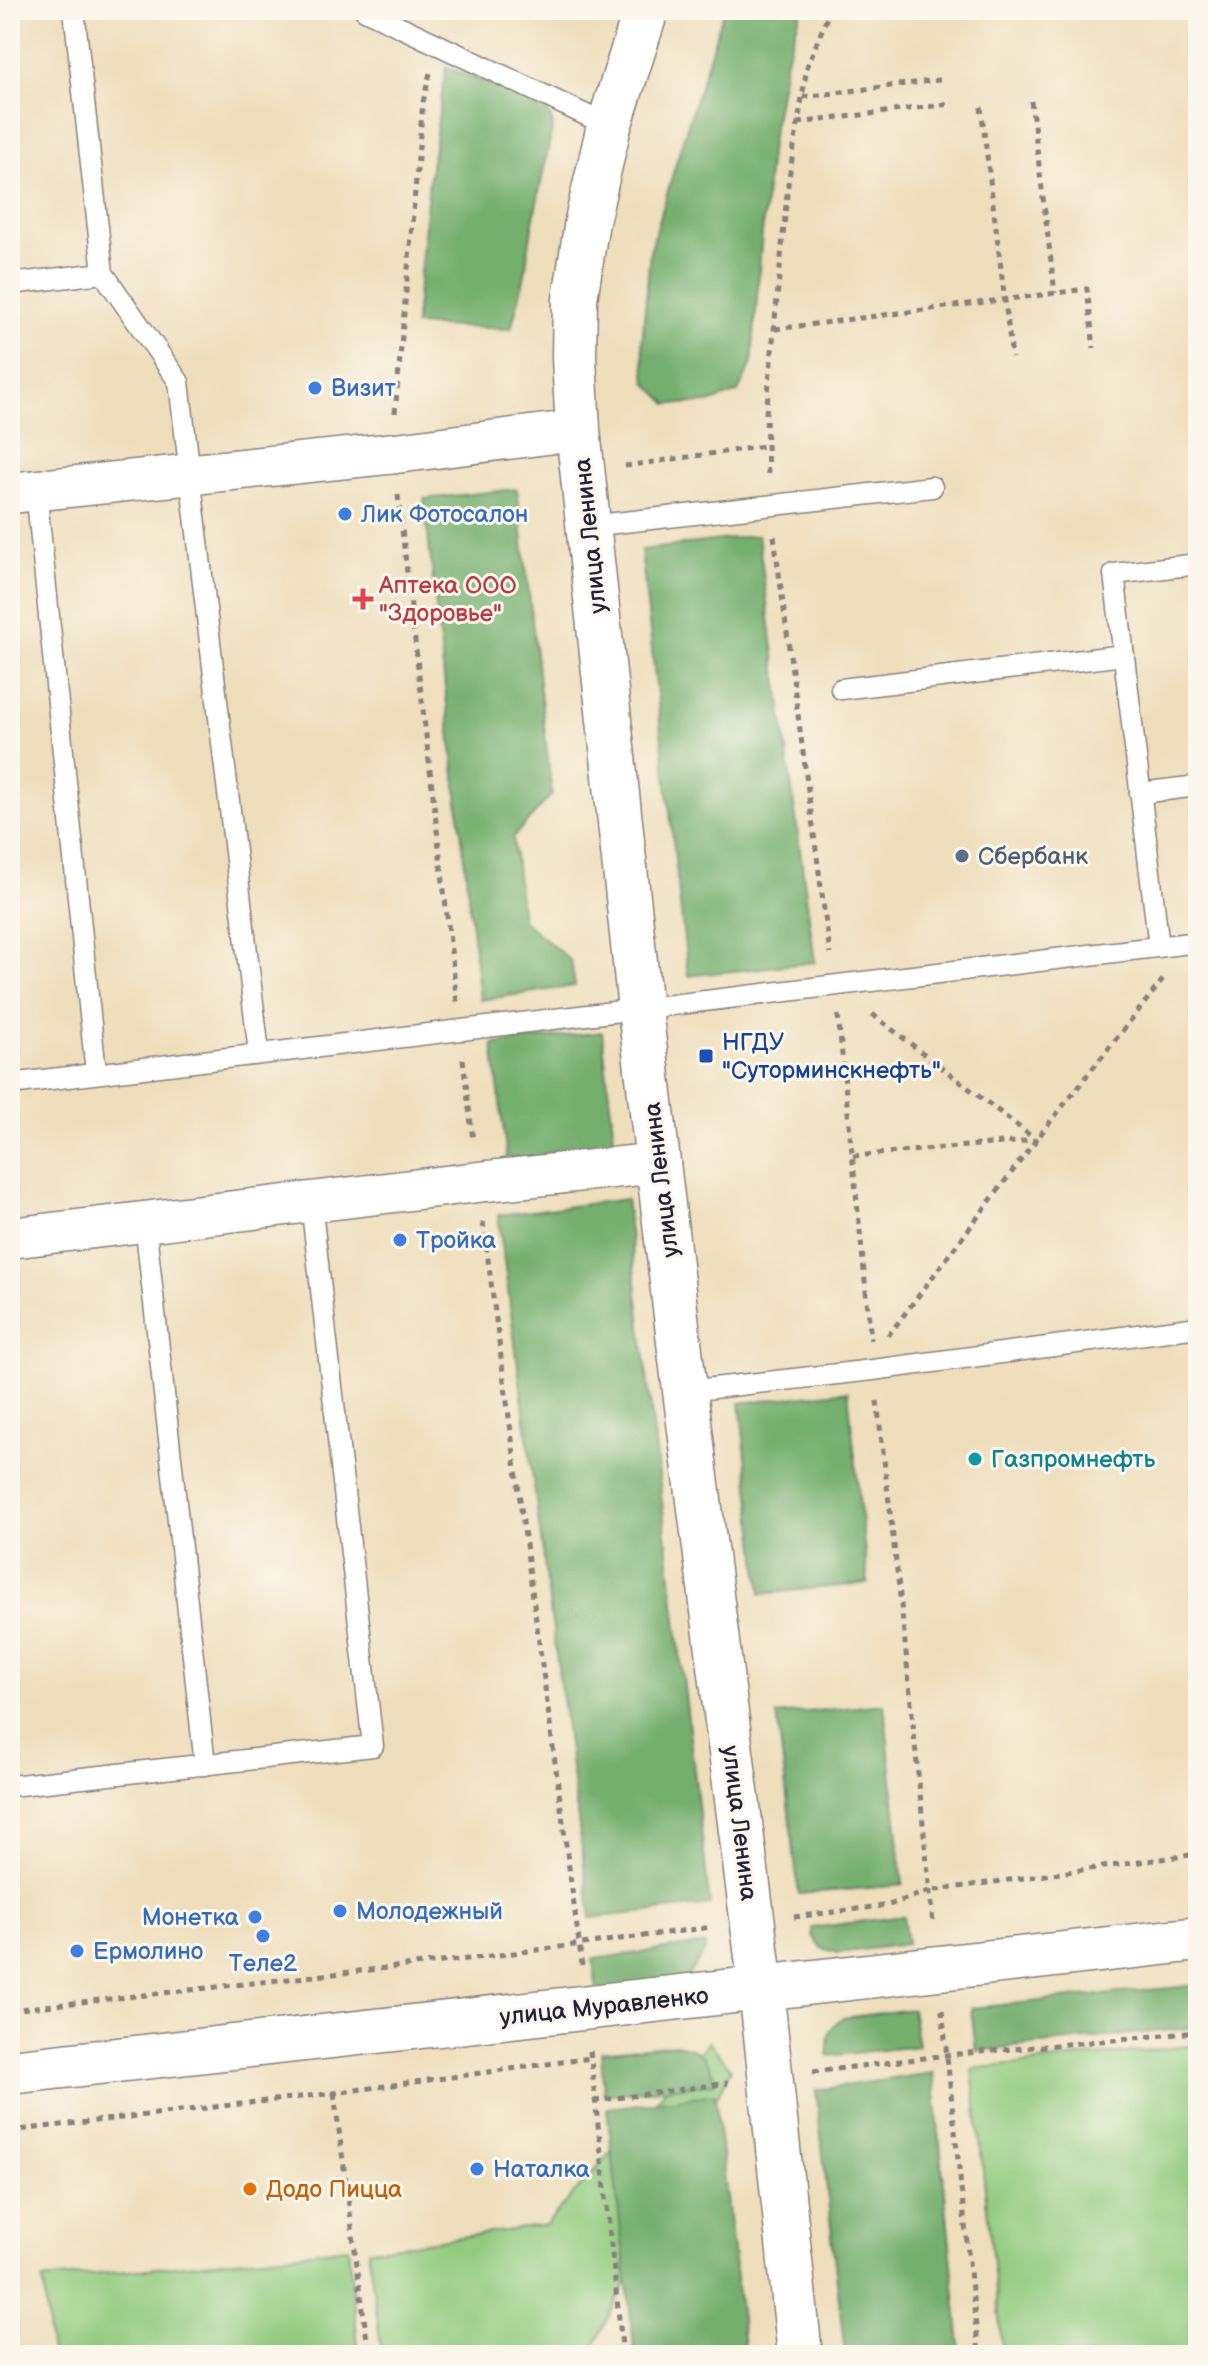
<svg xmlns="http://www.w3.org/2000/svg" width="1208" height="2365" viewBox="0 0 1208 2365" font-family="'Balsamiq Sans',sans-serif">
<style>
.green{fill:#92cb7f;stroke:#5a765d;stroke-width:2}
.forest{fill:#75af6e;stroke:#4c6854;stroke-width:2}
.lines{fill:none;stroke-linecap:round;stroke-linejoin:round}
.service-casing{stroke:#88807c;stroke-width:23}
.minor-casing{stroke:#88807c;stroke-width:43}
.tertiary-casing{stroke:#88807c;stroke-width:47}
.secondary-casing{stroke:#88807c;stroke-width:47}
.path{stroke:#88807c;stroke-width:5;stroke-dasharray:6 6;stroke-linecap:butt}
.service{stroke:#fff;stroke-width:20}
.minor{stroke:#fff;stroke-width:40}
.tertiary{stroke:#fff;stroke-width:44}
.secondary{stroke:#fff;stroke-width:44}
.shop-dot{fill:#3f7fe0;stroke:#fbf7ec;stroke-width:3}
.health-dot{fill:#e0444e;stroke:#fbf7ec;stroke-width:3}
.service-dot{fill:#5c6f8a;stroke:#fbf7ec;stroke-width:3}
.transit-dot{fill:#1a4fb4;stroke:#fbf7ec;stroke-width:3}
.culture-dot{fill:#0f9aa8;stroke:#fbf7ec;stroke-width:3}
.food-dot{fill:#e8710a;stroke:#fbf7ec;stroke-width:3}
.labels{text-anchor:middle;stroke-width:6;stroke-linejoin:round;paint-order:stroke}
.shop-label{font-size:24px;fill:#366cbe;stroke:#fbf7ec;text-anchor:start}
.street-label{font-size:24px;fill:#22223b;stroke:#fbf7ec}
.health-label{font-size:24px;fill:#be3a42;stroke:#fbf7ec;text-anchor:start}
.service-label{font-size:24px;fill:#4e5e75;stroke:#fbf7ec;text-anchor:start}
.transit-label{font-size:24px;fill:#164399;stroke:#fbf7ec;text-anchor:start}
.culture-label{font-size:24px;fill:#0d838f;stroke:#fbf7ec;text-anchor:start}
.food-label{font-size:24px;fill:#c56008;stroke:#fbf7ec;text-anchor:start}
</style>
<rect width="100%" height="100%" fill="#fbf7ec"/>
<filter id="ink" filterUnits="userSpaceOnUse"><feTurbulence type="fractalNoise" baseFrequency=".0125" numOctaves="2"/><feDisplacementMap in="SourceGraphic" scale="16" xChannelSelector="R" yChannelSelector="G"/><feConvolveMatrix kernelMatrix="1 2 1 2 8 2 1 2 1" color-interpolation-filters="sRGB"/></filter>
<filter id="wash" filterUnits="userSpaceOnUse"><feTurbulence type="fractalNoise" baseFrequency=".006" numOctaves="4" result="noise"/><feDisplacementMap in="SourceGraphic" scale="32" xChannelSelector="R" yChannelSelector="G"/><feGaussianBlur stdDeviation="1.8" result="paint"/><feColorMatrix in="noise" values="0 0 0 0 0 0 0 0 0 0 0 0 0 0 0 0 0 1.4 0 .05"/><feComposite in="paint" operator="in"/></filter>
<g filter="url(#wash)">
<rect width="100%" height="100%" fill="#efdebc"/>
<g class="green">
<polygon points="709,2041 731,2069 590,2355 382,2355 368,2250 546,2225"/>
<polygon points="1198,2045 1198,2355 1003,2355 972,2069"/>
<polygon points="348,2248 359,2355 51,2355 43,2280"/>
</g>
<g class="forest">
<polygon points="724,10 802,10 786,59 771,142 761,244 752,363 738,392 709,403 668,404 646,382 642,344 650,252 681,146"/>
<polygon points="446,67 546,106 553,124 532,227 524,279 511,329 415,325 429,180"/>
<polygon points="517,489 552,795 513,837 522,920 571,961 575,986 480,1000 424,499"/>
<polygon points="758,535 815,962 688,976 641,550"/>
<polygon points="602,1032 616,1155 508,1167 493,1044"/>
<polygon points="626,1199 710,1905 591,1918 498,1215"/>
<polygon points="848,1391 868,1583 761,1594 740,1403"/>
<polygon points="884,1704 903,1885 799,1894 777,1715"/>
<polygon points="903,1916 907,1944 838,1953 821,1948 812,1936 812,1928"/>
<polygon points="705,1944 705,1952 687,1977 597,1992 593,1959"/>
<polygon points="1198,1985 1198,2027 976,2051 971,2008"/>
<path d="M 912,2009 L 918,2046 L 828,2056 C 828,2038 826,2030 842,2018 Z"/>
<path d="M 675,2044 C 699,2047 711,2060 715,2083 L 604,2095 L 601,2052 Z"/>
<polygon points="933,2073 961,2355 845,2355 816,2090"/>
<polygon points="715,2094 745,2355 635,2355 607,2108"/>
</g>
</g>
<g filter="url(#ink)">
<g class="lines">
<defs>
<g id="service">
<polyline points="74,10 103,273 179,382 259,1053"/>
<polyline points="365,10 609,126"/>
<polyline points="10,284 103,273"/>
<polyline points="36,490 96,1073"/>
<polyline points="589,526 932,487"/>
<polyline points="841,689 1124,655"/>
<polyline points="1140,793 1198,786"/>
<polyline points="1159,947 1114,574 1198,564"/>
<polyline points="10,1084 1198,942"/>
<polyline points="145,1222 205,1765"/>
<polyline points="687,1391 873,1370 1198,1327"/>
<polyline points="10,1786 373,1746 311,1202"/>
</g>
<g id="minor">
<polyline points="10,493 396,453 578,430"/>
<polyline points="10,1238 478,1182 659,1163"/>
</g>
<polyline id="tertiary" points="10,2072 1198,1939"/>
<polyline id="secondary" points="646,10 609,126 587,221 575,299 574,358 578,430 640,1009 681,1359 761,1988 800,2355"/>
</defs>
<use href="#service" class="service-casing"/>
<use href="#minor" class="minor-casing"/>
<use href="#tertiary" class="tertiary-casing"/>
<use href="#secondary" class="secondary-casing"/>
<g class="path">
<polyline points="803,97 945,79"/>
<polyline points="1031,101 1055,293"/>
<polyline points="981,107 1012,358"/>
<polyline points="798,123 948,104"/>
<polyline points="775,329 1087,289 1094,348"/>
<polyline points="395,413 423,102 430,73"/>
<polyline points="625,466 765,446"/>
<polyline points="768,474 766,414 788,184 807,67 830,10"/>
<polyline points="398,495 457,1002"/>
<polyline points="774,536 830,954"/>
<polyline points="838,1015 871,1340"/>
<polyline points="463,1059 473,1141"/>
<polyline points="853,1156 1036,1140 872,1014"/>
<polyline points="483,1222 582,1965"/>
<polyline points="888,1336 1036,1140 1165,977"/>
<polyline points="877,1401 902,1613 933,1924"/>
<polyline points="794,1917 889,1905 929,1891 1198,1854"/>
<polyline points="10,2010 468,1959 712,1927"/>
<polyline points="942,2010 979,2355"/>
<polyline points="590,2051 623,2355"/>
<polyline points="813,2072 947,2055 1198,2032"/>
<polyline points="334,2093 369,2355"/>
<polyline points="594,2101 728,2083"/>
<polyline points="10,2131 334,2093 591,2058"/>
</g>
<use href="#service" class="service"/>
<use href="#minor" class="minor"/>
<use href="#tertiary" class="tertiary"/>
<use href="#secondary" class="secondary"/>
</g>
</g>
<g class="shop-dot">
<circle cx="315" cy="388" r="8"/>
<circle cx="345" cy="514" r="8"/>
<circle cx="400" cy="1240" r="8"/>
<circle cx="340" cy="1911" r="8"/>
<circle cx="255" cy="1917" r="8"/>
<circle cx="263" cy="1936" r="8"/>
<circle cx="77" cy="1951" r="8"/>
<circle cx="477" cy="2169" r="8"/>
</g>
<path class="health-dot" d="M359 587h8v8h8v8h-8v8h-8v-8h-8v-8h8z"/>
<circle class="service-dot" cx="962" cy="856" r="8"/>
<rect class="transit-dot" x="698" y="1048" width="16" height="16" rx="4"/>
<circle class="culture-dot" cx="975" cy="1459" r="8"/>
<circle class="food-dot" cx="250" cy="2189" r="8"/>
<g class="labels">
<g class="shop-label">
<text x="331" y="396">Визит</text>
<text x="361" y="522">Лик Фотосалон</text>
<text x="416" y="1248">Тройка</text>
<text x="356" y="1919">Молодежный</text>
<text x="239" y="1925" text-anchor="end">Монетка</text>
<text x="93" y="1959">Ермолино</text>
<text x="263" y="1971" text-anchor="middle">Теле2</text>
<text x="493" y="2177">Наталка</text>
</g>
<g class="street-label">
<text transform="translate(590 536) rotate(-96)" y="8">улица Ленина</text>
<text transform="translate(661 1180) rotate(-97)" y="8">улица Ленина</text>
<text transform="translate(740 1823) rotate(83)" y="8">улица Ленина</text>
<text transform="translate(604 2006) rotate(-6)" y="8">улица Муравленко</text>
</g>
<g class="health-label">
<text x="379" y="593">Аптека ООО<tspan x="379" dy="28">"Здоровье"</tspan></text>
</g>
<g class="service-label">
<text x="978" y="864">Сбербанк</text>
</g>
<g class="transit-label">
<text x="722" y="1050">НГДУ<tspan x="722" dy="28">"Суторминскнефть"</tspan></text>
</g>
<g class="culture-label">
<text x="991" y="1467">Газпромнефть</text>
</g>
<g class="food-label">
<text x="266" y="2197">Додо Пицца</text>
</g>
</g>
<rect width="1208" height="2365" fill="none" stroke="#fbf7ec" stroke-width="40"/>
</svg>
